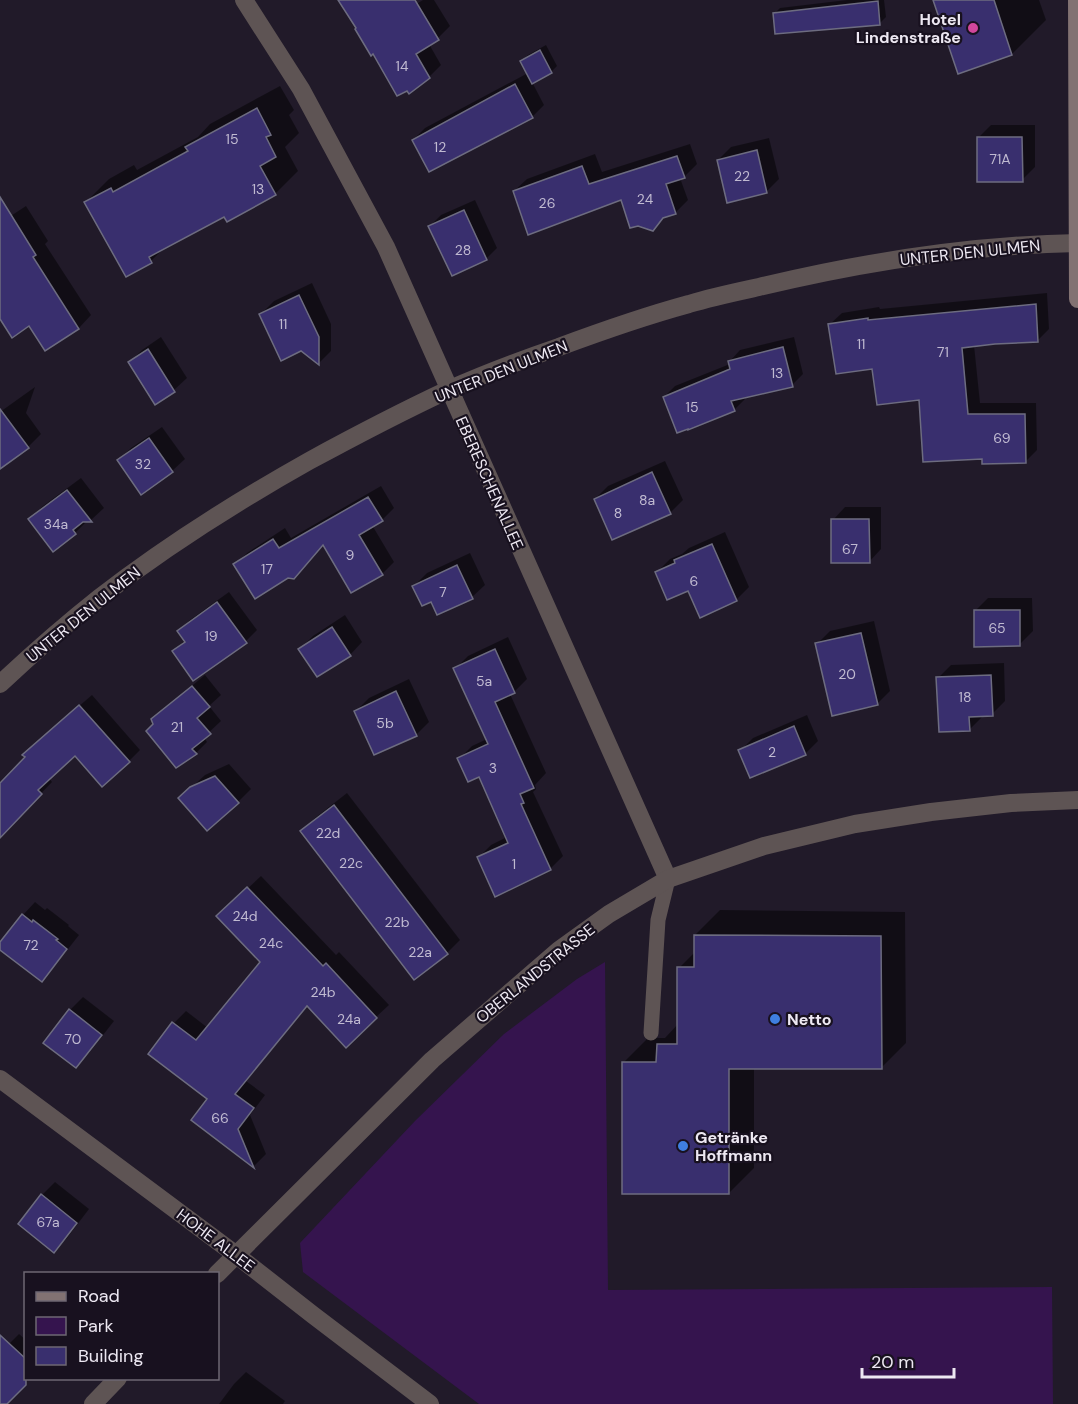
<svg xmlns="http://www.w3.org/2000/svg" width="1078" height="1404" viewBox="0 0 1078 1404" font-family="'DM Sans',sans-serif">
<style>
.green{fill:#35144e}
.shadow{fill:#0007}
.building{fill:#392f6e;stroke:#6d6c80;stroke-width:1.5}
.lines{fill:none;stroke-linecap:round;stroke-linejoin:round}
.lane{stroke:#5e5454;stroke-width:15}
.street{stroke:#5e5454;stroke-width:18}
.secondary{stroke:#827272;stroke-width:18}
.hotel-dot{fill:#d1479c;stroke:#18111f;stroke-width:2}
.shop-dot{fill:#3f7fe0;stroke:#18111f;stroke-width:2}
.labels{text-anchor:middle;stroke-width:4.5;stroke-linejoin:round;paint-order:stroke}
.number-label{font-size:14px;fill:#c0bad1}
.poi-label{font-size:16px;font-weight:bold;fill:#ede8f2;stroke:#18111f;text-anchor:start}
.street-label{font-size:16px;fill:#ede8f2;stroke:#18111f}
</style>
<rect width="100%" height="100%" fill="#211a29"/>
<polygon class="green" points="605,962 608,1290 1052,1287 1053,1404 479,1404 303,1272 300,1243 415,1121 504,1034 577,979"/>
<g class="shadow">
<polygon points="340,0 409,0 413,6 423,0 434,0 450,26 438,38 429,44 441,65 429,77 358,28"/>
<polygon points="847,0 884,0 886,17 880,23 774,14 780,8"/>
<polygon points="935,0 1039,0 1046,20 1012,54 959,72"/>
<polygon points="546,45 557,66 551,72 532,82 544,105 532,117 413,140 425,128 528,73 522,61 528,55"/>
<polygon points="280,86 294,110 289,115 299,133 285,147 298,171 275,194 224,215 166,246 151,261 86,202 109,179 134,165 137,170 198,137 210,124"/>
<polygon points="991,125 1035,125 1035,167 1022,180 978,138"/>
<polygon points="769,138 779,179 766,192 718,160 731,147"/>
<polygon points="690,144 697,164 684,177 680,178 688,200 675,213 667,215 653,229 622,198 514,191 527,179 595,154 602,172"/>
<polygon points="475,200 497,248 486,259 430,226 441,215"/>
<polygon points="26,206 48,241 45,244 91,315 79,328 46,349 30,324 0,289 0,223"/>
<polygon points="312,283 331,324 331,351 319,363 261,314 274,301"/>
<polygon points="1047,293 1049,329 1037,341 974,345 980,403 1036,403 1037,450 1025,462 983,457 920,398 873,368 830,324 842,313 879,307 880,309"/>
<polygon points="161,337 187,378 174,390 129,363 142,350"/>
<polygon points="794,337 803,374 792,385 744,397 745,399 734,410 664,397 675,386 730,364 730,361 740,350"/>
<polygon points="35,387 26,413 41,434 28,447 0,467 0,412"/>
<polygon points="162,427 185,459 172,471 119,460 131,448"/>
<polygon points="665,461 683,500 670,513 595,499 608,486"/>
<polygon points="81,478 104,508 91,520 88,520 75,533 53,550 30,519 43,506"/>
<polygon points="381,486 394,508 382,520 372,525 394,562 382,574 324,544 235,565 247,553 285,528 291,538"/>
<polygon points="845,507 881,507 881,549 869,562 833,520"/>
<polygon points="725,532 749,587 736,600 688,589 657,572 670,559 682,554 689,548"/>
<polygon points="470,553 485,585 472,597 432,600 414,586 427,573"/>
<polygon points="229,592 257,630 246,641 174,651 185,640 179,631 190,620"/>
<polygon points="988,598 1032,598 1033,631 1020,644 975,611"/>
<polygon points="345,615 362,642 350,655 300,649 313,636"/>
<polygon points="874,621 890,691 877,704 817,644 830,631"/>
<polygon points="508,637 527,679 514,692 510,694 546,773 535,785 536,789 533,792 563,856 550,869 478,858 491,845 507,837 479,776 459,759 472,746 487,739 455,669 468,656"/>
<polygon points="1004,663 1005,701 992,714 982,715 982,717 969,730 938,678 951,665"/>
<polygon points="205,675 221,695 209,706 221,721 204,737 207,742 196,753 153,720 165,708"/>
<polygon points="409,679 429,722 416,735 356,711 369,698"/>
<polygon points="92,695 140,750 129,761 75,754 49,778 52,782 0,836 0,785 27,757 36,743"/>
<polygon points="807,715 818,741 805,754 740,751 753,738"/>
<polygon points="229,764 251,789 238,802 180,798 205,775"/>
<polygon points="347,793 460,940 447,953 414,978 302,831 315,818"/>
<polygon points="261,876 336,955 339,952 389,1005 376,1017 308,1005 246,1081 265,1095 250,1115 266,1154 254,1166 193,1120 209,1098 174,1023 186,1011 208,1028 262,962 231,904"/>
<polygon points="35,902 45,910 47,908 69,925 68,926 79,935 54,967 41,980 0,948 0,944 23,915"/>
<polygon points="720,910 905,912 906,1043 881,1068 754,1068 754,1168 729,1193 623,1063 648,1038 665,1038 678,1024 679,968 695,952 695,935"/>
<polygon points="83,997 114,1021 89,1053 76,1066 45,1042 70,1010"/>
<polygon points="55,1182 89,1209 67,1238 54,1251 42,1195"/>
<polygon points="19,1334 26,1340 26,1378 30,1378 13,1396 2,1404 0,1404 0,1353"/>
<polygon points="246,1372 285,1401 283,1404 219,1404 234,1384"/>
</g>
<g class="building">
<polygon points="338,0 415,0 439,40 416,54 430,78 409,94 407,91 397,96 373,54 371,56 355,29 356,28"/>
<polygon points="933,0 994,0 1012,55 958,74"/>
<polygon points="878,1 880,25 775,34 773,13"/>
<polygon points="540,50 552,73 532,84 520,61"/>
<polygon points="515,84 533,118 429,172 412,140"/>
<polygon points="257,108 271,135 266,137 276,157 260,166 276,195 227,222 224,217 149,257 152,263 126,277 84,202 111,188 113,192 188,151 185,147"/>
<polygon points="977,137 1022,137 1023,182 977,182"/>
<polygon points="757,150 767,193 727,203 717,160"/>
<polygon points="677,156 685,178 666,184 676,214 663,218 653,231 638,226 630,228 621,200 528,235 513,191 582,166 589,184"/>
<polygon points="0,197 36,255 33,257 79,329 45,351 29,326 12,338 0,319"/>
<polygon points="464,210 487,260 452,276 428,226"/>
<polygon points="299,295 319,337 319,365 301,351 281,361 259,314"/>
<polygon points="1036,304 1038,342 995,344 962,348 968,414 1025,414 1026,463 982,464 982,459 923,462 919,400 877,405 872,369 836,374 828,324 868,318 868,320"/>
<polygon points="783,347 793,387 731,401 735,411 688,430 688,429 677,433 663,397 730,369 728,361"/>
<polygon points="148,349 175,392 155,405 128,362"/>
<polygon points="0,409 29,448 0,469"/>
<polygon points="149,438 173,472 141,495 117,460"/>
<polygon points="652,472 671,514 612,540 594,499"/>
<polygon points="67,490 92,522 83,522 73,530 76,534 53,552 28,519"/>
<polygon points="368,497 383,521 359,535 383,575 351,593 323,545 294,579 288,578 255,599 233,564 273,539 279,548"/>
<polygon points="831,519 869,519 870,563 831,563"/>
<polygon points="712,544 737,601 700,618 688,591 667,600 655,572 675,563 674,560"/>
<polygon points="457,565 473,599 437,615 431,602 422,606 412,586"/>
<polygon points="217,602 247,643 193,681 172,651 185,642 177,631"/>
<polygon points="974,610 1020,610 1020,646 974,647"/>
<polygon points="332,627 351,656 317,677 298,649"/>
<polygon points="861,633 878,705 832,716 815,643"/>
<polygon points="495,649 515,693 495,702 534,788 520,794 524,803 521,804 551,870 495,897 477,857 508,843 479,777 468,782 457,758 488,744 453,668"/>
<polygon points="991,675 993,716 969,717 970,731 939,732 936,677"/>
<polygon points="192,686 210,707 197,718 211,734 192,749 197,754 176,768 146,731 153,724 151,719"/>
<polygon points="396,691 417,736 374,755 354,711"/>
<polygon points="79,705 130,762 102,787 75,756 38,790 42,794 0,838 0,783 25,757 22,755"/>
<polygon points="794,726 806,755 750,778 738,750"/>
<polygon points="215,776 239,803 207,831 178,798 190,787"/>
<polygon points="334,805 448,954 414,980 300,831"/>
<polygon points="247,887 323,966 326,963 377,1018 346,1048 307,1006 235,1094 254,1108 238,1129 254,1168 191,1120 207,1099 148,1054 172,1022 196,1040 260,962 216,916"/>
<polygon points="22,914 32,922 33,920 58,939 56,940 67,949 42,982 0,950 0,942"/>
<polygon points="694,935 881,936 882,1069 729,1069 729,1194 622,1194 622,1062 656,1062 657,1044 677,1044 677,967 694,967"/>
<polygon points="69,1009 102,1035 76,1068 43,1043"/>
<polygon points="41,1194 77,1223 54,1253 18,1224"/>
<polygon points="0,1335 26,1359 26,1385 7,1404 0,1404"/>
</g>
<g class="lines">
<polyline class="lane" points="651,1033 658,920 668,879"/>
<g class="street">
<polyline points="244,0 301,89 386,247 668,879"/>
<path d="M 0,684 C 32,654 65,625 99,598 C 165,547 236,502 309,461 C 355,436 401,412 448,390 C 484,374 521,360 559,347 C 602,331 645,316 689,304 C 712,297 736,292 759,287 C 863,262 971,245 1078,243"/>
<polyline points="0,1079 235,1254 313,1315 430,1404"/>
<polyline points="217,1274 432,1060 559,950 609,914 668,879 764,846 855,824 931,812 1011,803 1078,800"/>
<polyline points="93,1404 118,1378"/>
</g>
<polyline class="secondary" points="1077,0 1078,299"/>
</g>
<circle class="hotel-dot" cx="973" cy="28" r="6"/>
<g class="shop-dot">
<circle cx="775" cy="1019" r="6"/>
<circle cx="683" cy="1146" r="6"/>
</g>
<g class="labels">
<g class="number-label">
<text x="402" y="71">14</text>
<text x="232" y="144">15</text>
<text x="440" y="152">12</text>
<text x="1000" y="164">71A</text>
<text x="742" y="181">22</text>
<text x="258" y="194">13</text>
<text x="645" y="204">24</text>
<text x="547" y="208">26</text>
<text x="463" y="255">28</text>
<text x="283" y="329">11</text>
<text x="861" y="349">11</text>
<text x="943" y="357">71</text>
<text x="777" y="378">13</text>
<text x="692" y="412">15</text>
<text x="1002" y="443">69</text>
<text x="143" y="469">32</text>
<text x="647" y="505">8a</text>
<text x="618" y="518">8</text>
<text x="56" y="529">34a</text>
<text x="850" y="554">67</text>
<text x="350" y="560">9</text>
<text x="267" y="574">17</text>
<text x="694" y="586">6</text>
<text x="443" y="597">7</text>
<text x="997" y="633">65</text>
<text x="211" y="641">19</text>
<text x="847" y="679">20</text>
<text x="484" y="686">5a</text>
<text x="965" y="702">18</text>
<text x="385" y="728">5b</text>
<text x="177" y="732">21</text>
<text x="772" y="757">2</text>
<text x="493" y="773">3</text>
<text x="328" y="838">22d</text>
<text x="351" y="868">22c</text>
<text x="514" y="869">1</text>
<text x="245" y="921">24d</text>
<text x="397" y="927">22b</text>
<text x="271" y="948">24c</text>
<text x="31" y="950">72</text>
<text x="420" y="957">22a</text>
<text x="323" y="997">24b</text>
<text x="349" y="1024">24a</text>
<text x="73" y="1044">70</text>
<text x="220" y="1123">66</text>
<text x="48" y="1227">67a</text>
</g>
<g class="poi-label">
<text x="961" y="25" text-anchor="end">Hotel<tspan x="961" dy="18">Lindenstraße</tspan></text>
<text x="787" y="1025">Netto</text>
<text x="695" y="1143">Getränke<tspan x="695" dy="18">Hoffmann</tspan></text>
</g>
<g class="street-label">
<text transform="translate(970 252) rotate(-6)" y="6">UNTER DEN ULMEN</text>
<text transform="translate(501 371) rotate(-22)" y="6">UNTER DEN ULMEN</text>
<text transform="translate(490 483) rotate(66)" y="6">EBERESCHENALLEE</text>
<text transform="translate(83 614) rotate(-39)" y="6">UNTER DEN ULMEN</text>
<text transform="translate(535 973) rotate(-39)" y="6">OBERLANDSTRASSE</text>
<text transform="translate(216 1240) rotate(37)" y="6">HOHE ALLEE</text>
</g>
</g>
<rect x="24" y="1272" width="195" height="108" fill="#18111f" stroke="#6d6773" stroke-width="1.5"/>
<rect x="36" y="1292" width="30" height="9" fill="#827272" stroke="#6d6773" stroke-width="1.5"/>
<text x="78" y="1302" font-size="18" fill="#ede8f2">Road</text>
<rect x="36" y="1317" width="30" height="18" fill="#35144e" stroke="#6d6773" stroke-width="1.5"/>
<text x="78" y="1332" font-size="18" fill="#ede8f2">Park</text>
<rect x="36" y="1347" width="30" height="18" fill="#392f6e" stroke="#6d6773" stroke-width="1.5"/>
<text x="78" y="1362" font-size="18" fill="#ede8f2">Building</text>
<path d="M862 1368v9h92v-9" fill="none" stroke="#ede8f2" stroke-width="3"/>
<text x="871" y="1368" font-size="18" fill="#ede8f2" stroke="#18111f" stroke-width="4.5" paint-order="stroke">20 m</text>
</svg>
